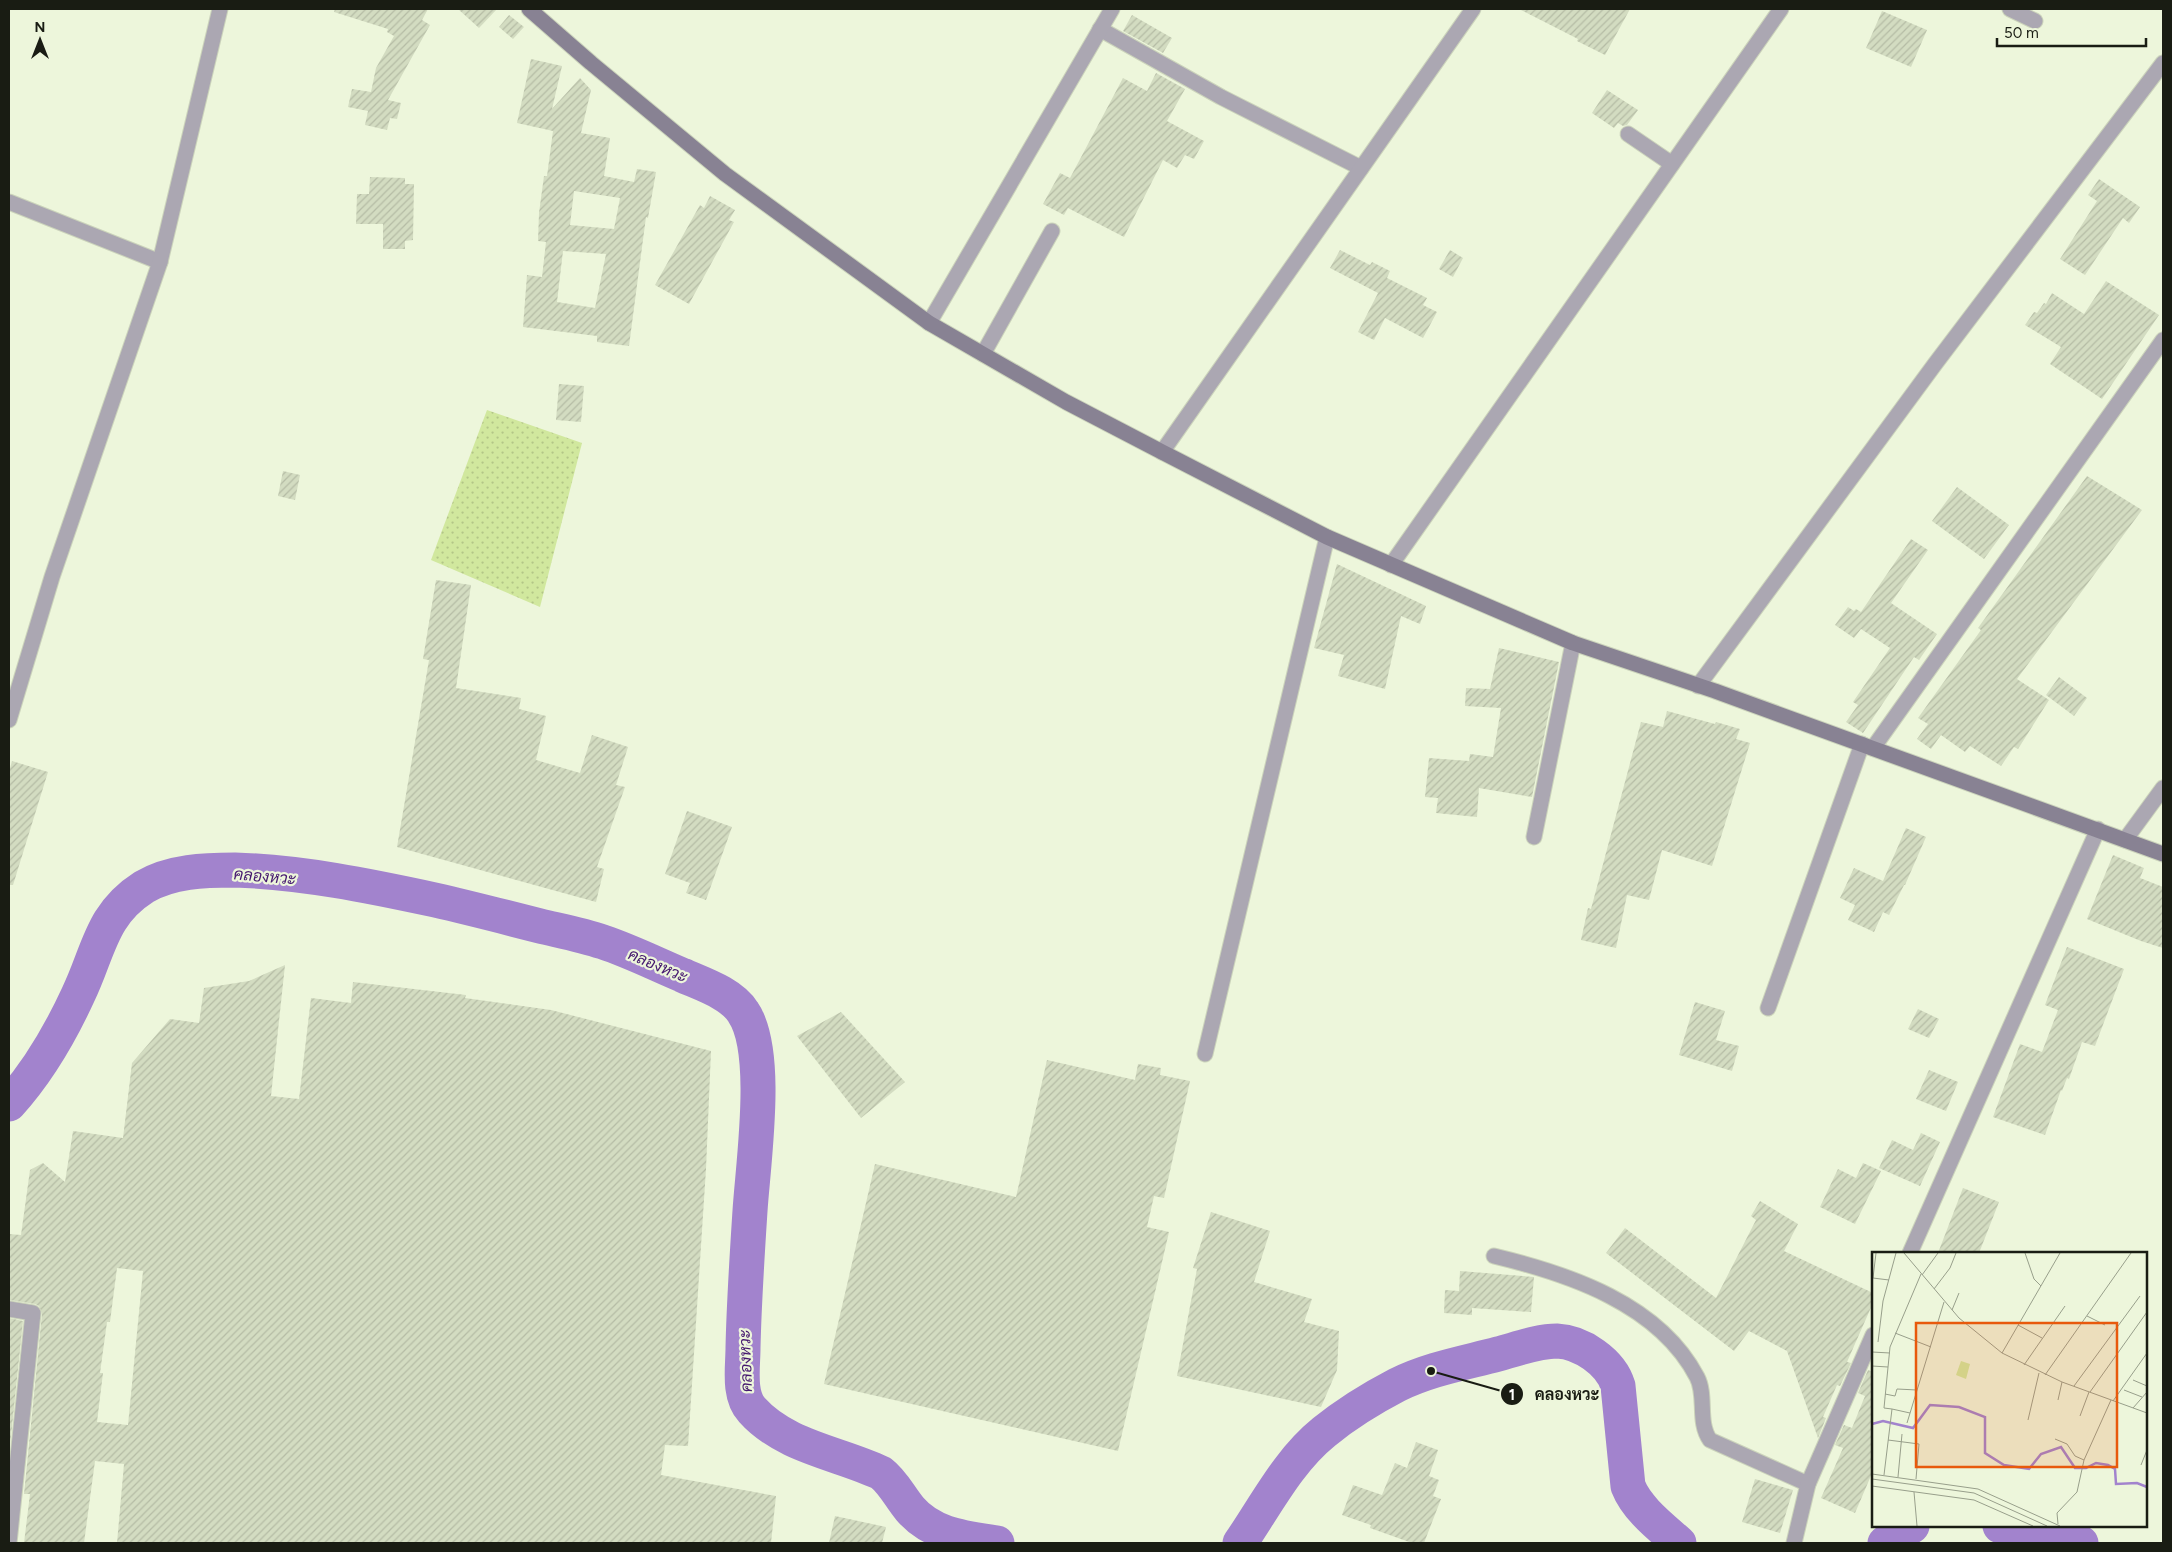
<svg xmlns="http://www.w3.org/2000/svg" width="2172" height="1552" viewBox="0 0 2172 1552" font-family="Figtree,Sarabun,sans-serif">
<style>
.park{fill:url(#park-dots)}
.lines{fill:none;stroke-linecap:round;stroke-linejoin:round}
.river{stroke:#a283cd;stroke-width:35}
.building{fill:url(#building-hatch);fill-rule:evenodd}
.street-casing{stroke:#cbd3bb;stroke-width:17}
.secondary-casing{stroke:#cbd3bb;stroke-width:17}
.street{stroke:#aba7b2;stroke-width:15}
.secondary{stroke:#888293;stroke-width:15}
.labels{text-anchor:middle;stroke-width:4.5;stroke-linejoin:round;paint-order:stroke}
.water-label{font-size:16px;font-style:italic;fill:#45186f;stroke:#edf6db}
.inset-river{fill:none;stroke:#a283cd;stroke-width:2.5}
.inset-road{fill:none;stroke:#989f8b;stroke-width:1}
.view{fill:#e8590c;fill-opacity:0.15;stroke:#e8590c;stroke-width:2.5}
.inset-edge{fill:none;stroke:#191c13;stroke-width:2.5}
.leader{fill:none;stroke:#191c13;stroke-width:2}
.callout-dot{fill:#191c13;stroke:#edf6db;stroke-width:2}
.mark-label{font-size:15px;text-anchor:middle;font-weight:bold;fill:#fff}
.callout-label{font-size:16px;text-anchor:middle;font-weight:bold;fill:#191c13;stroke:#edf6db;stroke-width:4.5;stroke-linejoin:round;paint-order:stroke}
</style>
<defs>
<pattern id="park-dots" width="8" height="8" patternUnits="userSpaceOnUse" patternTransform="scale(1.25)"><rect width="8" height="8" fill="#d1e89e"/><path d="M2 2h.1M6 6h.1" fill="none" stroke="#b3c687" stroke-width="1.8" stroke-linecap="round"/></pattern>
<pattern id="building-hatch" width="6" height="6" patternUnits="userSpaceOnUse" patternTransform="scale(1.25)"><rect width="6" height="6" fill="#d3dcc1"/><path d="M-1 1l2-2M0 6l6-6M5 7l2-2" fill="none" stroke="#b5bca5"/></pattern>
</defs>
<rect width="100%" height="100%" fill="#edf6db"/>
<polygon class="park" points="487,410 582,443 540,607 431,560"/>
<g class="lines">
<g class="river">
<path d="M 9,1104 C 38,1072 60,1034 78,995 C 99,952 100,915 144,887 C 171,871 205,870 235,870 C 302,872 370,886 435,900 C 470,908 505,917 540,926 C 561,931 582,935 603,942 C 630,951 656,964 682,975 C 702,984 731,993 743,1012 C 770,1051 753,1163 750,1211 C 747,1257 744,1302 743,1348 C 743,1367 738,1395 752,1410 C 785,1447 839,1453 881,1473 C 893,1482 900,1497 910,1509 C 932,1535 965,1538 997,1543"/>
<polyline points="2000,1526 2064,1537 2081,1543"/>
<path d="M 1240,1543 C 1266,1505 1288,1461 1324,1432 C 1346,1414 1372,1398 1397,1385 C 1429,1369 1464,1363 1498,1354 C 1517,1349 1538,1341 1557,1341 C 1581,1342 1611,1362 1618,1386 L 1628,1486 C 1637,1509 1661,1527 1679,1543"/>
<polyline points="1885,1543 1912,1526"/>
</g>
</g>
<g class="building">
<polygon points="335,9 428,9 422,20 430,25 388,100 401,103 397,119 390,118 387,130 365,125 368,111 348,107 352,89 371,92 376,68 394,36 387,32 388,29 334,12"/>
<polygon points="458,9 497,9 479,28"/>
<polygon points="1519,9 1630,9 1605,55 1577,41 1578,39"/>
<polygon points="1882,11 1927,30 1911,67 1866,48"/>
<polygon points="509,15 524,27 513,39 499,27"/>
<polygon points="1132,15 1172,38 1163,53 1123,31"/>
<path d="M 531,59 L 562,66 L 552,109 L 580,78 L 591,90 L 581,133 L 610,138 L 604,176 L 634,182 L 637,169 L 656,172 L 648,218 L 646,217 L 629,346 L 597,342 L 597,336 L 523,327 L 527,275 L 542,277 L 546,242 L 538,241 L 539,213 L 544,176 L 547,176 L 553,131 L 517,123 ZM 574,191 L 620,198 L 614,229 L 570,225 ZM 563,251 L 606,254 L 595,308 L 557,302 Z"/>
<polygon points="1156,73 1185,89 1167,121 1204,141 1194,159 1185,155 1177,168 1163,160 1124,237 1068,208 1064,215 1043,204 1060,173 1070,178 1123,78 1147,91"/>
<polygon points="1607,90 1638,110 1627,125 1623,126 1618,123 1614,128 1592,113"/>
<polygon points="370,177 405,178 405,184 414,184 413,240 405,241 405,249 383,249 383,224 356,224 357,194 369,194"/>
<polygon points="2099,179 2140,207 2129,223 2123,218 2085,275 2060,259 2097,201 2088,195"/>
<polygon points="710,196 735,210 729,220 734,222 689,304 655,285 700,205 704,208"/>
<polygon points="1340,250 1370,265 1372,262 1390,271 1387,278 1427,298 1423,305 1437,312 1423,338 1385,318 1374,340 1358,332 1378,293 1330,268"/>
<polygon points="1450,250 1463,258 1453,277 1439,269"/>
<polygon points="2106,281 2159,315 2102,399 2050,364 2061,347 2025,325 2034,312 2037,313 2044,303 2046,304 2052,293 2084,314"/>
<polygon points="559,384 584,386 581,422 556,420"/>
<polygon points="283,471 300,475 295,500 278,496"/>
<polygon points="2087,476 2142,510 2017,679 2049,700 2018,749 2014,747 2001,766 1970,746 1965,752 1941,735 1931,749 1917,739 1928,724 1918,718 1981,630 1978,628"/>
<polygon points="1957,487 2009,525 1984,559 1932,521"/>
<polygon points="1911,539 1928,550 1891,603 1937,634 1919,660 1914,657 1863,733 1846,722 1858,705 1853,702 1890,648 1861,629 1854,638 1835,625 1848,607 1854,611 1856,609 1861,612"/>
<polygon points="1337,564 1426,606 1420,624 1401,616 1385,689 1338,676 1344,655 1314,648"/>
<polygon points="436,580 471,585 456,688 521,698 519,709 546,716 536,760 580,773 592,735 628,747 616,785 625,787 597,867 604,869 596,902 397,847 429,660 423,659"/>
<polygon points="1499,648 1559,662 1532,797 1479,788 1477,817 1436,813 1438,798 1425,797 1429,758 1469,761 1470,754 1493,757 1501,708 1465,706 1466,688 1490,689"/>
<polygon points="2059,677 2087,698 2074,716 2046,695"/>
<polygon points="1667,711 1715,724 1716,722 1740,729 1736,739 1750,743 1712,866 1662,850 1649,900 1627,895 1616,948 1581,940 1588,908 1591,909 1641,722 1663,727"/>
<polygon points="12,761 48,772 13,885 9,885 9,772"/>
<polygon points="687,811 732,827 706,900 686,893 690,883 665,874"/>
<polygon points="1906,828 1926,837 1905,885 1904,885 1889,915 1883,912 1874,932 1848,920 1855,905 1840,898 1854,868 1883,881"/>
<polygon points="2113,855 2144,868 2140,878 2163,887 2163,948 2141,941 2087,919"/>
<polygon points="2067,947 2124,969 2095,1046 2082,1042 2069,1079 2067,1078 2062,1091 2061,1090 2045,1135 1993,1117 2020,1044 2042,1052 2058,1010 2045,1005"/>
<path d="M 285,965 L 271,1096 L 299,1099 L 311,998 L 351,1003 L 353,982 L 466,995 L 465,998 L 551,1010 L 711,1051 L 706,1169 L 688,1446 L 665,1445 L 661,1475 L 776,1496 L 771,1543 L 117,1543 L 124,1464 L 95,1461 L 84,1543 L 24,1543 L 30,1494 L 24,1494 L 42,1314 L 39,1306 L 35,1304 L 9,1300 L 9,1234 L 21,1235 L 30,1170 L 43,1163 L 65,1182 L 73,1131 L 123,1138 L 132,1063 L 170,1019 L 199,1023 L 204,988 L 249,981 ZM 117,1268 L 143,1271 L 128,1425 L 97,1422 L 103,1373 L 100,1373 L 107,1322 L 110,1322 Z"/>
<polygon points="1695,1002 1725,1011 1716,1040 1739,1046 1732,1071 1679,1055"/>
<polygon points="1918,1009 1939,1019 1929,1038 1908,1029"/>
<polygon points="841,1012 905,1082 861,1118 797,1036"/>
<polygon points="1047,1060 1135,1080 1138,1064 1161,1068 1160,1075 1190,1081 1164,1198 1154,1196 1147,1227 1169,1232 1118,1451 824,1384 875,1164 1016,1197"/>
<polygon points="1929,1070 1958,1082 1946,1111 1916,1099"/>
<polygon points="1921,1133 1940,1142 1920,1186 1879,1168 1892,1140 1913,1150"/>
<polygon points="1863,1163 1881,1171 1855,1224 1820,1207 1838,1169 1856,1178"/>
<polygon points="1963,1188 1999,1202 1979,1253 1938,1253"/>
<polygon points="1760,1201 1798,1224 1784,1251 1873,1293 1873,1303 1847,1362 1851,1363 1840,1386 1837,1385 1823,1417 1826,1418 1818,1438 1787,1351 1749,1331 1734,1351 1606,1253 1625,1228 1716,1298 1756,1220 1751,1216"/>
<polygon points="1211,1212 1270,1231 1254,1282 1312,1299 1304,1322 1339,1331 1337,1370 1321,1407 1177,1376 1197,1269 1193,1268"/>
<polygon points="1460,1271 1534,1277 1531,1312 1472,1308 1472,1315 1444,1313 1445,1290 1459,1291"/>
<polygon points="9,1318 23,1321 9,1455"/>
<polygon points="1868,1370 1873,1372 1873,1471 1855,1513 1821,1498 1843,1448 1835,1445 1844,1425 1852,1428 1865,1396 1858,1393"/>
<polygon points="1416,1442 1438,1450 1429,1476 1439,1480 1433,1496 1441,1499 1424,1543 1412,1543 1370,1528 1371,1525 1342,1515 1353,1485 1382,1495 1395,1463 1407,1468"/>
<polygon points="1755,1479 1793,1490 1780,1533 1742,1522"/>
<polygon points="835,1516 886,1527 882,1543 829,1543"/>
</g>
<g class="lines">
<defs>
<g id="street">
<polyline points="2010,9 2035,21"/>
<polyline points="1100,29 1221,97 1361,168"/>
<polyline points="1628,134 1672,164"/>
<polyline points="9,202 160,262"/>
<polyline points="929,323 1112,9"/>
<polyline points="983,354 1052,231"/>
<polyline points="1162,452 1473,9"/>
<polyline points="1391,565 1781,9"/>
<polyline points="1698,686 1935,364 2163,63"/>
<polyline points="9,720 52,577 160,262 220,9"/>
<polyline points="1873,748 2163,340"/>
<polyline points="1534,837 1573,643"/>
<polyline points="2125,840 2163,788"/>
<polyline points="1768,1008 1862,744"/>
<polyline points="1205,1054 1327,537"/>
<polyline points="1910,1253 2098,829"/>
<path d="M 1494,1256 C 1569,1274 1659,1304 1697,1377 C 1707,1396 1697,1422 1710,1440 L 1808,1484"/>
<polyline points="9,1309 33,1313 9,1543"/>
<polyline points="1794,1543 1808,1484 1873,1335"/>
</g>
<polyline id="secondary" points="529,9 591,63 725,174 929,323 1066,402 1162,452 1327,537 1573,643 1715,691 2163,854"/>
</defs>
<use href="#street" class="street-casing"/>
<use href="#secondary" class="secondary-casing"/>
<use href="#street" class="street"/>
<use href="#secondary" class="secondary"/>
</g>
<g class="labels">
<g class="water-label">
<text transform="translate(265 876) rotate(5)" y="6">คลองหวะ</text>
<text transform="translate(658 965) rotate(23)" y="6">คลองหวะ</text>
<text transform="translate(745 1361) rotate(-92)" y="6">คลองหวะ</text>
</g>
</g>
<g transform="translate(1872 1252)">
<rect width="275" height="275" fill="#edf6db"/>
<path d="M 89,109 L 98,112 L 94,127 L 84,123 Z" fill="#d1e89e"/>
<path class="inset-river" d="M 0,172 L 11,169 L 41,176 L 58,153 L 87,155 L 113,165 L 113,201 L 132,213 L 157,217 L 169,202 L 189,195 L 203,216 L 214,216 L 224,211 L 236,213 L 243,217 L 244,232 L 265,231 L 275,235"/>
<path class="inset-road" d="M 4,1 L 1,26 L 17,28M 32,1 L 87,66 L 130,101 L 190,130 L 275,161M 153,1 L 162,27 L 169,34M 50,23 L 66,1M 62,37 L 78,16 L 84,1M 80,58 L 87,41M 215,64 L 233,73M 146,73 L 170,86M 23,81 L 59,95M 6,90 L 11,49 L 24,1M 0,100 L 18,101M 130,101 L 188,1M 152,113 L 193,54M 0,114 L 16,115M 173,123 L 259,1M 261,128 L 275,134M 202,134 L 268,44M 252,138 L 270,145M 218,140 L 275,60M 13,142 L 23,144 L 25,137 L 45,138M 186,148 L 190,130M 241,149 L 275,101M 261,156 L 275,140M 20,157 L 38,161M 208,164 L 217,140M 156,168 L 167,121M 35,171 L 72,50M 183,187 L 195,192 L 203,204 L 212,208M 16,188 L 47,192 L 44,227M 269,213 L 275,198M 0,222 L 106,237 L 188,274M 12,223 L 20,157 L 12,156 L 18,95 L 49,22M 26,225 L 30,182M 0,227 L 102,241 L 175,274M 0,234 L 102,248 L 161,274M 42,240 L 45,274M 186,272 L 185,261 L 205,240 L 212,208 L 239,148"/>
<path class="view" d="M 44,71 L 245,71 L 245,215 L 44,215 Z"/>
<rect width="275" height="275" class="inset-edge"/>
</g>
<path class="leader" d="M1431 1371L1512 1394"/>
<g class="callout-dot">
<circle cx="1431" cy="1371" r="5"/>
<circle cx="1512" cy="1394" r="12"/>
</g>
<g class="mark-label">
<text x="1512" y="1400">1</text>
</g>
<g class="callout-label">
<text x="1567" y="1400">คลองหวะ</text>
</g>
<rect width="2172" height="1552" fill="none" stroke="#191c13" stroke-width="20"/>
<g transform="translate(40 40)" stroke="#edf6db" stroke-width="4" paint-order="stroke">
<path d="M0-4L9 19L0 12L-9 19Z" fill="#191c13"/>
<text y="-8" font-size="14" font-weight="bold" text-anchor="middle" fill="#191c13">N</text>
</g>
<path d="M1997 38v8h149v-8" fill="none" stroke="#191c13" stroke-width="2.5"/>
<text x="2004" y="38" font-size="15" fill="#191c13" stroke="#edf6db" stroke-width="4" paint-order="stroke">50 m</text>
</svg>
